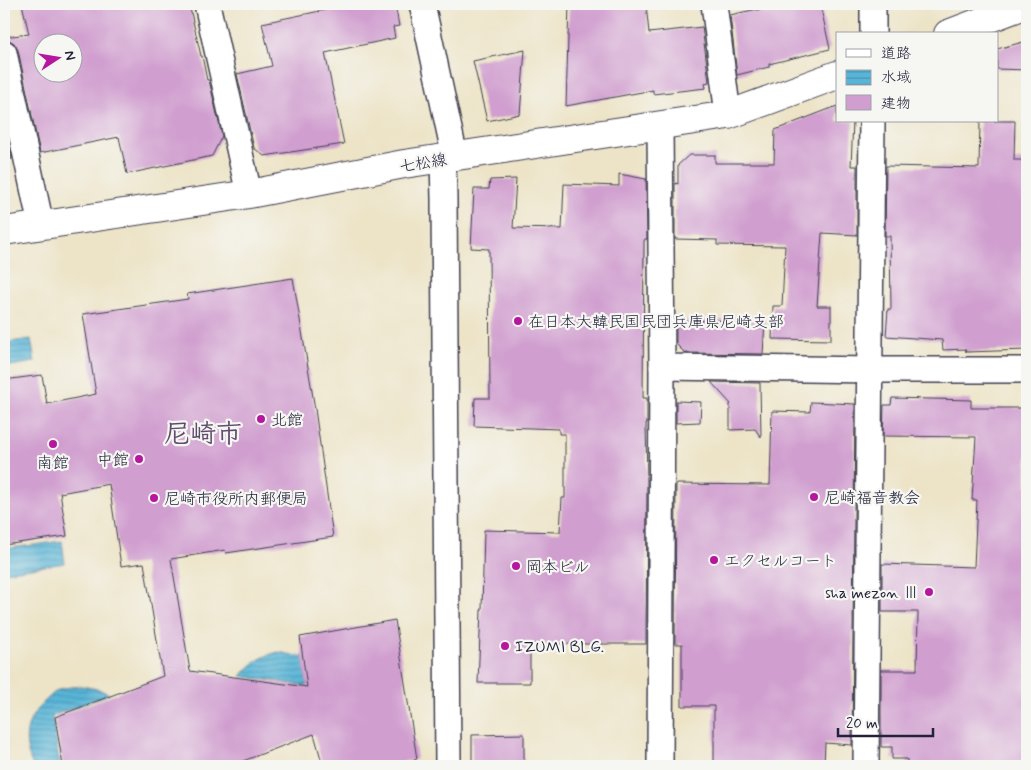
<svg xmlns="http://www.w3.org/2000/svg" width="1031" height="770" viewBox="0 0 1031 770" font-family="Mynerve,'Klee One',sans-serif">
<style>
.water{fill:url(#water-rules);stroke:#3e6c89}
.building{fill:#d09ecf;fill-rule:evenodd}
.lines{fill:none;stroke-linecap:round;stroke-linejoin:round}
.street-casing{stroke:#403f50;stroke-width:28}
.secondary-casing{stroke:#403f50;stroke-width:30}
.street{stroke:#fff;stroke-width:25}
.secondary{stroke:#fff;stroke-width:28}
.poi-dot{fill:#b5179e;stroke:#f6f6f2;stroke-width:2}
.labels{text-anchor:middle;stroke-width:4.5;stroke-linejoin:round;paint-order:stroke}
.street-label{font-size:16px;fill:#22223b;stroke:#f6f6f2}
.poi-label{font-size:16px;fill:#22223b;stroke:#f6f6f2;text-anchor:start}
.town-label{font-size:26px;font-weight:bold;fill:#5f4d6f;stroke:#f6f6f2}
</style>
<defs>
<pattern id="water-rules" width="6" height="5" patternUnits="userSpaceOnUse" patternTransform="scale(1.25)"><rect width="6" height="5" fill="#59b5d7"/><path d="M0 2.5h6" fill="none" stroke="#4993b0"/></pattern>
</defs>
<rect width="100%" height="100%" fill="#f6f6f2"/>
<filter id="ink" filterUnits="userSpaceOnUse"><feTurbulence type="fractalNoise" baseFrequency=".02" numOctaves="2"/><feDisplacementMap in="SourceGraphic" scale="10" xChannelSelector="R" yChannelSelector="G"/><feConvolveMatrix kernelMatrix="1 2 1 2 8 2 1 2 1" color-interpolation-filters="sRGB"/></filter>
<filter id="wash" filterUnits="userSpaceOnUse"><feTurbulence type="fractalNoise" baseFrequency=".0096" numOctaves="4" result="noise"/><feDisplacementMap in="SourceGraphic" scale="20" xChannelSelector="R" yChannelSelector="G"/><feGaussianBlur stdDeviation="1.12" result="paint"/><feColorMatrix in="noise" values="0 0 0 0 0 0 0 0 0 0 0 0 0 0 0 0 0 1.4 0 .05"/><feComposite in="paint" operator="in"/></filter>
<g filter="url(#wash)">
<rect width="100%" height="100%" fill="#ede4c8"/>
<g class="water">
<polygon points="31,339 35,362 4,367 4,343"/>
<polygon points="62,541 65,563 4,572 4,549"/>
<path d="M 278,652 L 303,657 L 307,686 L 241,676 C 253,662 260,657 278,652 Z"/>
<path d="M 81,686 L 98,689 L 109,694 L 52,716 L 60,766 L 33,766 C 21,740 25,719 46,700 C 50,697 54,692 58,690 C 65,687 74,687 81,686 Z"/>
</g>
<g id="blocks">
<g class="building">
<path d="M 22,4 L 189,4 L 201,56 L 202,56 L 207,80 L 209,80 L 222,136 L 212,156 L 127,174 L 119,137 L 40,153 L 18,50 L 14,43 L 9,40 L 4,39 L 4,37 L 29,34 ZM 42,42 L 72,42 L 72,72 L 42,72 Z"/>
<polygon points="324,4 395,4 399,26 393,27 395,38 325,53 344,144 264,156 254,148 237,74 272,66 262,23 325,10"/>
<polygon points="569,4 646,4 649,33 702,27 709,82 705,83 706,88 653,94 653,90 566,106"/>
<polygon points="787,4 820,4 830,49 769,64 769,67 737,75 730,15 757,9 757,10"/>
<polygon points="1027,41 1027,70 997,69 997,49"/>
<polygon points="525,50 520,114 487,121 473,61"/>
<polygon points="837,106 837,121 853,121 851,166 857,166 857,235 822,233 817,306 831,306 831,340 772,339 773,306 782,306 785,246 717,245 717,240 675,239 675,183 678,184 678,165 689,155 715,155 715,163 774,163 775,130"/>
<polygon points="4,120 12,159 4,160"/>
<polygon points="980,121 1015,121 1014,160 1027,160 1027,350 966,352 965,349 943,350 942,340 886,336 888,309 891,309 890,236 885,236 886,166 979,168"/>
<polygon points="619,174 646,179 647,239 645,239 644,241 643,398 647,398 647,423 646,423 647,484 646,644 530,644 530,683 478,683 481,610 482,610 484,530 560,532 562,498 565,498 565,434 559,434 559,429 474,426 475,398 490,398 489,249 471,248 474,189 489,189 490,180 516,179 513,228 562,229 564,184 619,186"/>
<polygon points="293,278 315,409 333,537 226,553 225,550 171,559 190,671 307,687 300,637 395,620 417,759 383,766 323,766 314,734 230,766 63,766 55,717 163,676 144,563 121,566 109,484 60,493 67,536 4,545 4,380 42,375 47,404 96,394 83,314 188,299 187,294"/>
<polygon points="765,320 763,354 685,353 676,344 676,321"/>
<polygon points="711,382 760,383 761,437 755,429 730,430 730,404 731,404"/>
<polygon points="892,398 971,400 971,408 1027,408 1027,766 907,766 907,759 892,759 892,747 881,747 881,670 917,670 918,612 882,612 882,564 974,567 977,500 972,500 976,437 883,436 884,405 891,405"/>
<polygon points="676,401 701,402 700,422 676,423"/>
<polygon points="811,402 855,404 852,745 825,743 824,766 714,765 714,706 682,706 682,644 675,644 676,484 770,485 772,411 810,412"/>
<polygon points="524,734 524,766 472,766 472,735"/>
</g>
</g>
</g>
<g filter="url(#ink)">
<use href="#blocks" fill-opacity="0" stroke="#403f50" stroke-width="1"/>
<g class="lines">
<defs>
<g id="street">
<polyline points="207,4 249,194"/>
<polyline points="422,4 455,157"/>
<polyline points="714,4 728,115"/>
<polyline points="873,34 873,4"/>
<polyline points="4,53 41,225"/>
<polyline points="660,125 662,367 660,766"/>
<polyline points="443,159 444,199 448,766"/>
<polyline points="662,367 871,370 1027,370"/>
<polyline points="866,766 872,121"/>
</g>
<g id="secondary">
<polyline points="948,34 1027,4"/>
<polyline points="4,231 249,194 404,164 728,115 837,75"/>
</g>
</defs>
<use href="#street" class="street-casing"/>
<use href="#secondary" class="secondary-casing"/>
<use href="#street" class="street"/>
<use href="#secondary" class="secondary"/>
</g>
</g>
<g class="poi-dot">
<circle cx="518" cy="321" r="5"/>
<circle cx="261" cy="419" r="5"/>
<circle cx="53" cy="444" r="5"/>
<circle cx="139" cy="459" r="5"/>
<circle cx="814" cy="497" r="5"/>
<circle cx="154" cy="498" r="5"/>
<circle cx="714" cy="560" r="5"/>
<circle cx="516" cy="566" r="5"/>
<circle cx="929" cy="592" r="5"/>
<circle cx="505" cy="646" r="5"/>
</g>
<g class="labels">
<g class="street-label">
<text transform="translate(423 162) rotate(-9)" y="6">七松線</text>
</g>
<g class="poi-label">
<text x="528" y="327">在日本大韓民国民団兵庫県尼崎支部</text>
<text x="271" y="425">北館</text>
<text x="129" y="465" text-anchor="end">中館</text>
<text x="53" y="468" text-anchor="middle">南館</text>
<text x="824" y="503">尼崎福音教会</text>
<text x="164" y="504">尼崎市役所内郵便局</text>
<text x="724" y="566">エクセルコート</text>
<text x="526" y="572">岡本ビル</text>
<text x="919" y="598" text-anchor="end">sha mezon Ⅲ</text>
<text x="515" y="652">IZUMI BLG.</text>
</g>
<g class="town-label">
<text x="203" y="442">尼崎市</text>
</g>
</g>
<rect width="1031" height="770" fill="none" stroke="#f6f6f2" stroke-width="20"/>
<rect x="836" y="32" width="162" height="90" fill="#f6f6f2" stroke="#a1a1a9"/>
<rect x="846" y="49" width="25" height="8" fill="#ffffff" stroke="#a1a1a9"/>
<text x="881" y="58" font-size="15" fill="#22223b">道路</text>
<rect x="846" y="70" width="25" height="15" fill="url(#water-rules)" stroke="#a1a1a9"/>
<text x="881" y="82" font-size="15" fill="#22223b">水域</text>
<rect x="846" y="95" width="25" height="15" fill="#d09ecf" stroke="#a1a1a9"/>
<text x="881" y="108" font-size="15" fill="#22223b">建物</text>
<g transform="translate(58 58) rotate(78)"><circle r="24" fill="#f6f6f2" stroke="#a1a1a9"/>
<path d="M0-4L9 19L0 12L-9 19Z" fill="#b5179e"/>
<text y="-8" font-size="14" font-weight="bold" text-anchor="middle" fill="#22223b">N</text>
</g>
<path d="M838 728v8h95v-8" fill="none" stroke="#22223b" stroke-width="2.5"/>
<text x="846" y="728" font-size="15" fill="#22223b" stroke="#f6f6f2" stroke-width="4" paint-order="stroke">20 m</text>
</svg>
